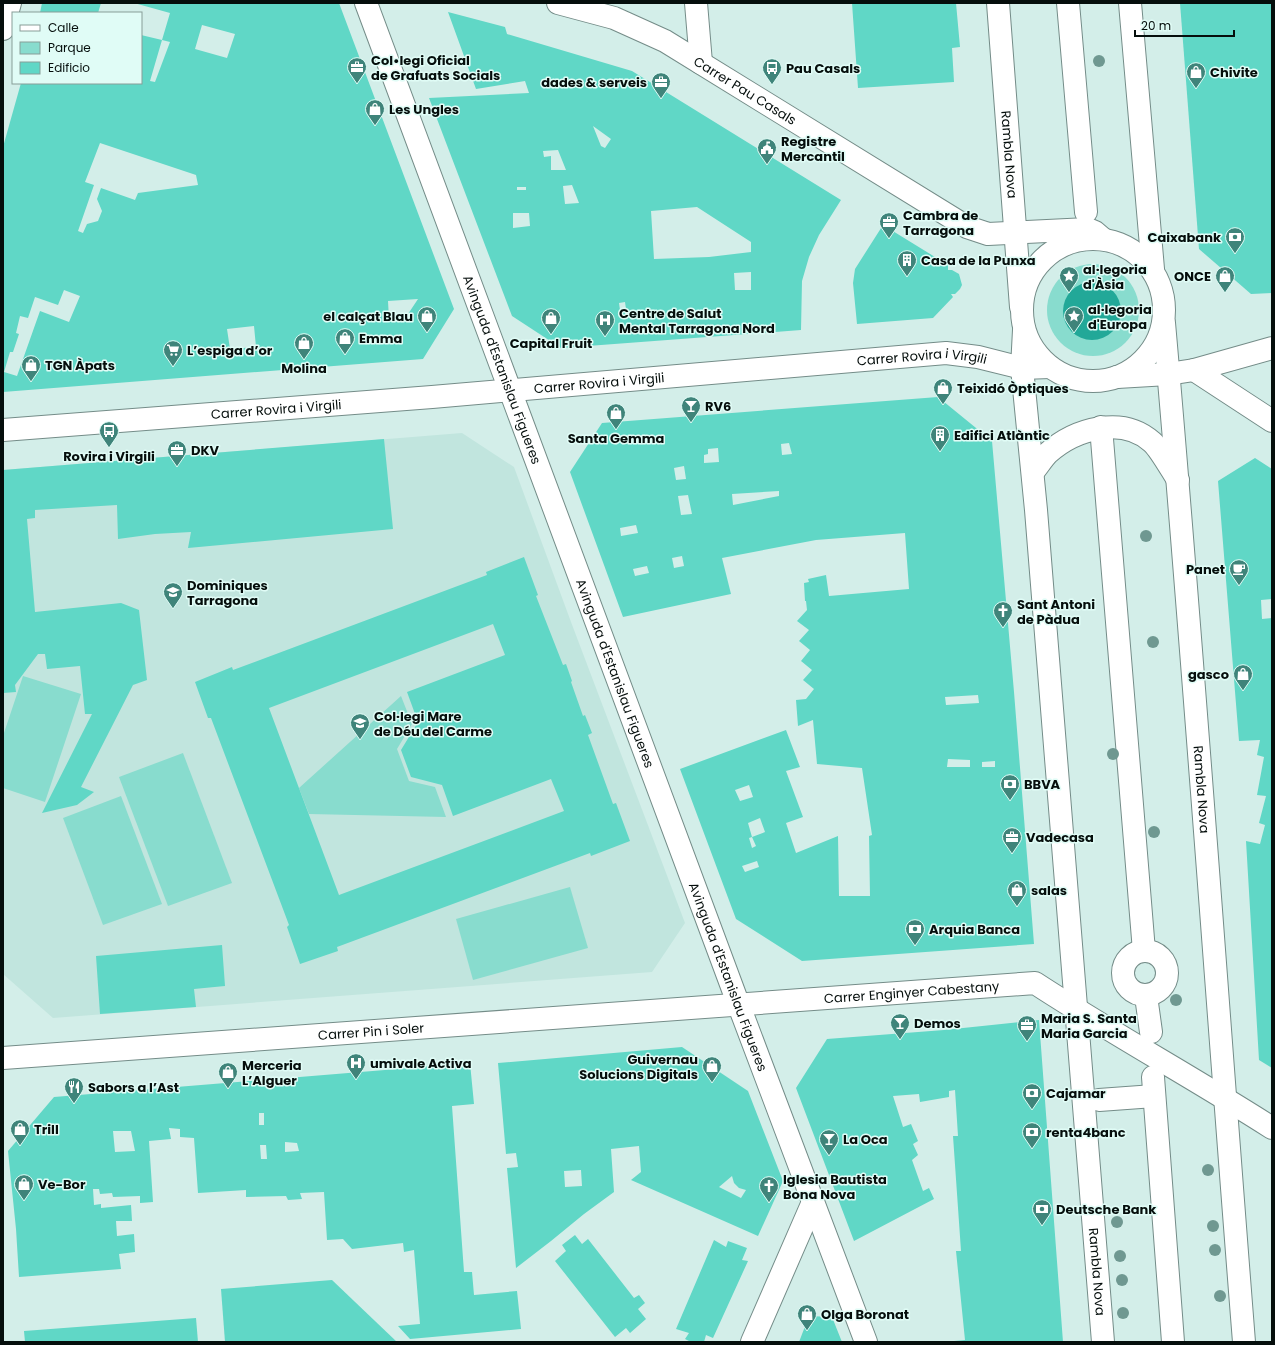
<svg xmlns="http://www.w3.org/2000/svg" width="1275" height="1345" viewBox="0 0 1275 1345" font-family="Poppins,sans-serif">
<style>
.built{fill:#c1e5de}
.green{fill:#88dcce}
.water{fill:#22a898}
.building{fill:#60d7c6;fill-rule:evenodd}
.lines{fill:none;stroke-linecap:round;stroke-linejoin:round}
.street-casing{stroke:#748c88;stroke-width:24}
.secondary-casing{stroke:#748c88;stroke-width:24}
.street{stroke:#fff;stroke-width:22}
.secondary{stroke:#fff;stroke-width:22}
.tree{fill:#6f9891}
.labels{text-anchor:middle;stroke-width:3;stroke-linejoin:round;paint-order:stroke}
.poi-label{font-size:13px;font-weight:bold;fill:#050e0c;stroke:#e0fcf6;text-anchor:start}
.street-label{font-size:13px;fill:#050e0c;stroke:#e0fcf6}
</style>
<rect width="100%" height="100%" fill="#d3eee9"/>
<polygon class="built" points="462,433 514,467 571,622 685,923 652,972 53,1018 3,974 3,470"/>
<g class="green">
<circle cx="1093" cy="310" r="46"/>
<polygon points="23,676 81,694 45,802 3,788 3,736"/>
<polygon points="401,696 412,724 397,749 409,781 435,787 446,817 309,814 299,788"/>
<polygon points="183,753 232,883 168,906 119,777"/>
<polygon points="121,796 162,904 103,925 63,818"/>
<polygon points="570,887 588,948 473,980 456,919"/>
</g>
<circle class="water" cx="1092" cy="311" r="29"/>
<g class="building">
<polygon points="42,3 101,3 98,13 40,13"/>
<path d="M 134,3 L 339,3 L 454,309 L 423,359 L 3,392 L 3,147 L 21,83 L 141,83 L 141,35 L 162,40 L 150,81 L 155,82 L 170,42 L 162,40 L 170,13 ZM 202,25 L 235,34 L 227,58 L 195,49 ZM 100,143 L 196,175 L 198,185 L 138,193 L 135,200 L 101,188 L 97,199 L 102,211 L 98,221 L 87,224 L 83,233 L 78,231 L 94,185 L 85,182 ZM 64,290 L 80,296 L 69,322 L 40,311 L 17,376 L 4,372 L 10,352 L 13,352 L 19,334 L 16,333 L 20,316 L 28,318 L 35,297 L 58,305 ZM 418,299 L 406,317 L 389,319 L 388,301 ZM 254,326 L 256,347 L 230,349 L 227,329 Z"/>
<polygon points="852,3 956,3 960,47 952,48 954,82 858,88"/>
<polygon points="1180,3 1272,3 1272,293 1251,294 1199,249"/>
<path d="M 448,12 L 505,27 L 507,34 L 632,71 L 841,200 L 819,235 L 809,257 L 802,281 L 801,330 L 561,348 L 512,316 L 429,98 L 529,93 L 525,81 L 476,89 ZM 593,126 L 611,139 L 605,148 L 601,146 ZM 558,150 L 566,170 L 551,170 L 551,156 L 544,157 L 543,151 ZM 572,185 L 579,203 L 565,204 L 563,186 ZM 517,187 L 526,187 L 526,190 L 517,190 ZM 697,207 L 751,242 L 751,252 L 709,257 L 654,259 L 651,211 ZM 513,213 L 529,213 L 530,226 L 513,228 ZM 751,272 L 751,290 L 735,290 L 734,273 ZM 625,302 L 626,309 L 620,310 L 619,303 Z"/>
<polygon points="883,225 948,265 948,270 952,270 959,274 962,285 960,289 955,294 951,294 953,297 933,318 857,324 853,283 855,269"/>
<path d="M 938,397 L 992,441 L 1014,692 L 1034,944 L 802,961 L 736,919 L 680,769 L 786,730 L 800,767 L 786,771 L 803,817 L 786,823 L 796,853 L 838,836 L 839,896 L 870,896 L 869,836 L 872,835 L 862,768 L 817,764 L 813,720 L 798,726 L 796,700 L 806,699 L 814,689 L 803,680 L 812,670 L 801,661 L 810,650 L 799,641 L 809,630 L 797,621 L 807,610 L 806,601 L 805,601 L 804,583 L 809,582 L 808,579 L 826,575 L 829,596 L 909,589 L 905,533 L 816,540 L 722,558 L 731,594 L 623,617 L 570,472 L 602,423 ZM 789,443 L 792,454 L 782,455 L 781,444 ZM 718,448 L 719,462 L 704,463 L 704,455 L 708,454 L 708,449 ZM 684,466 L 686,479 L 676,480 L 674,468 ZM 779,491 L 779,496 L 733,505 L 732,494 ZM 688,495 L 692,514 L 681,515 L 678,496 ZM 636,525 L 638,533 L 621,536 L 620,528 ZM 682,556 L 684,566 L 674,568 L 672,558 ZM 647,566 L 649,573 L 635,576 L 633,569 ZM 978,695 L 979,703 L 946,705 L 945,697 ZM 948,759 L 970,760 L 970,767 L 947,767 ZM 995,761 L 995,767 L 982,767 L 982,762 ZM 749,785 L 753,797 L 740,801 L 735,790 ZM 760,818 L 765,832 L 752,837 L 748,823 ZM 752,837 L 756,846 L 752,848 L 749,838 ZM 757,861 L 759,867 L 745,872 L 742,866 Z"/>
<polygon points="384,439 393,529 188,548 191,532 155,534 118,539 117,505 35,510 35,518 27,519 35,612 121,603 139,610 147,680 133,685 81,787 94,792 77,805 42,813 92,714 85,714 80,666 47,669 45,654 38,654 15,685 16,692 3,693 3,470"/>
<polygon points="1255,458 1272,469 1272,599 1261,600 1262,619 1272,618 1272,1068 1259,1060 1246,841 1260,844 1265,825 1259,823 1266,796 1257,795 1264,757 1257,755 1260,740 1239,741 1218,481"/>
<path d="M 524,557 L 538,595 L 536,596 L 563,665 L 566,664 L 572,681 L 571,682 L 583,716 L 585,715 L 592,733 L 588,735 L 613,804 L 616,803 L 630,841 L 591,856 L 590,853 L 337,947 L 338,951 L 300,964 L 287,927 L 289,925 L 211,718 L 208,718 L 195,682 L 232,667 L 233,670 L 487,575 L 486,572 ZM 493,624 L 505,655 L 407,692 L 418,722 L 401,750 L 411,777 L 442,785 L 453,816 L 551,779 L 564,811 L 339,895 L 269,708 Z"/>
<polygon points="222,945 225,986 194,989 196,1007 100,1014 96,956"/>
<polygon points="1039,1020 1063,1342 954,1342 954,1341 965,1340 956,1251 961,1251 953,1136 958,1136 955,1090 949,1091 949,1097 920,1102 919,1094 893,1096 903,1127 911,1124 918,1141 913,1144 918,1155 912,1160 923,1191 929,1188 934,1199 854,1241 796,1088 827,1039 944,1030"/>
<path d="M 682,1047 L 748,1091 L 783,1181 L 758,1236 L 631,1180 L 641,1172 L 639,1146 L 611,1149 L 614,1192 L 584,1214 L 551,1241 L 516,1268 L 507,1168 L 518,1167 L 516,1153 L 506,1154 L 498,1063 ZM 581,1170 L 582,1186 L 565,1187 L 564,1171 ZM 732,1176 L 734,1183 L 739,1188 L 746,1190 L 741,1198 L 719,1187 Z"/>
<path d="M 470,1063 L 474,1104 L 452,1106 L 464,1272 L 472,1272 L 474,1295 L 517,1291 L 521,1329 L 410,1339 L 398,1326 L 420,1324 L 414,1250 L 404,1252 L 403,1243 L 352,1249 L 343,1239 L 327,1240 L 324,1192 L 300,1193 L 302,1199 L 288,1200 L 286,1196 L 246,1197 L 246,1190 L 198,1193 L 194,1138 L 180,1137 L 180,1129 L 169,1128 L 171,1139 L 149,1141 L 153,1202 L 140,1203 L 140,1196 L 113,1197 L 112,1193 L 100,1194 L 99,1189 L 93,1189 L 94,1205 L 101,1204 L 101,1208 L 131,1205 L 132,1221 L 116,1221 L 117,1236 L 134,1234 L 135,1252 L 119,1254 L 121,1269 L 19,1277 L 16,1229 L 8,1151 L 54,1097 ZM 259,1113 L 264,1113 L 264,1125 L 259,1125 ZM 113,1131 L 131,1131 L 135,1151 L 115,1152 ZM 285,1142 L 297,1143 L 299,1151 L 285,1152 ZM 260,1145 L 266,1145 L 267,1159 L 261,1159 Z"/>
<polygon points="575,1235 582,1244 588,1239 634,1298 639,1295 645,1303 638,1309 646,1319 630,1333 626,1328 615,1337 555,1261 566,1251 562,1245"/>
<polygon points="714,1240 726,1247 728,1241 747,1248 742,1260 748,1261 713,1338 706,1335 704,1342 691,1342 685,1339 689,1333 676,1329"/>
<polygon points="332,1280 397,1342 225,1342 221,1289"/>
<polygon points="809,1316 832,1317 842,1342 799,1342"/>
<polygon points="196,1318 198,1342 25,1342 24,1331"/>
</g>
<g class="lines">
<defs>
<g id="street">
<polyline points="696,3 701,63"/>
<path id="s1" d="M 998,3 L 1021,307"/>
<polyline points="1068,3 1086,212"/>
<polyline points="1130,3 1153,269"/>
<polyline points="3,29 10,3"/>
<path id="s2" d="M 1024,330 L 1022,368 L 1036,510 L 1103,1342"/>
<polyline points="1194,370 1272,421"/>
<polyline points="1117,377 1168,374 1194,370 1272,348"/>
<polyline points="1101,427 1144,951"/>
<path id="s3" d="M 3,430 L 432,397 L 946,353 L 978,357 L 1022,368 L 1050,367"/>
<path d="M 1033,472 C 1038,466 1043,458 1048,453 C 1075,429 1122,415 1152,442 C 1160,449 1172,471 1178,480"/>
<circle cx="1145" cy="973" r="22"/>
<polyline points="1146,996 1151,1032"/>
<path id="s4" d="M 3,1058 L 1035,983 C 1113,1034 1194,1078 1272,1128"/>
<polyline points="1153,1077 1173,1342"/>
<polyline points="1099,1100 1154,1096"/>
<polyline points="752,1342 813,1202"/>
</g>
<g id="secondary">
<path id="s5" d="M 366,3 L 738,1003 L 866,1342"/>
<path id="s6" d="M 558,3 L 614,18 L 665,41 L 967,227 L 988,234 L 1088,229 L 1095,232 L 1102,238"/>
<circle cx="1093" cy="310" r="71"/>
<path id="s7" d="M 1164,323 C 1194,662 1217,1002 1244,1342"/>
</g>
</defs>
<use href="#street" class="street-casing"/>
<use href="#secondary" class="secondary-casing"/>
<use href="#street" class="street"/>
<use href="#secondary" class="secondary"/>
</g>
<g class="tree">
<circle cx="1099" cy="61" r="6"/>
<circle cx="1146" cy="536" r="6"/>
<circle cx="1153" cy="642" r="6"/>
<circle cx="1113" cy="754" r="6"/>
<circle cx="1154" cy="832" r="6"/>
<circle cx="1176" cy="1000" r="6"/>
<circle cx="1208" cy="1170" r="6"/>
<circle cx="1117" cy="1222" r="6"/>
<circle cx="1213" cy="1226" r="6"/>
<circle cx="1215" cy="1250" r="6"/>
<circle cx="1120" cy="1256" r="6"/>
<circle cx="1122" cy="1280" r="6"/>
<circle cx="1220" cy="1296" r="6"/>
<circle cx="1123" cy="1313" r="6"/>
</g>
<defs>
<symbol id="office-pin" viewBox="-11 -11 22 30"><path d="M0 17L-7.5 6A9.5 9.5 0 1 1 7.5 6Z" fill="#3f847a" stroke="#e0fcf6"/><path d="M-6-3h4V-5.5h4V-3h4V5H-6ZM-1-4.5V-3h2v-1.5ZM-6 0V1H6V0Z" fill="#fff"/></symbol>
<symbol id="bus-pin" viewBox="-11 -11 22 30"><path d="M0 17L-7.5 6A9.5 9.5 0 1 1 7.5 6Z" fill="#3f847a" stroke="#e0fcf6"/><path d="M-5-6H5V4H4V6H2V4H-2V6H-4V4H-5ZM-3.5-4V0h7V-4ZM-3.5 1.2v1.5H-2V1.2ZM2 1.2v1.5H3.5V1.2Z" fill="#fff"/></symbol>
<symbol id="shop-pin" viewBox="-11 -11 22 30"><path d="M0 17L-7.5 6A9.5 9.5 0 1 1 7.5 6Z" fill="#3f847a" stroke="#e0fcf6"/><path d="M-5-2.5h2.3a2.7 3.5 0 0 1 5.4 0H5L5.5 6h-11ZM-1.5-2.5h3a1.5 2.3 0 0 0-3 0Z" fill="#fff"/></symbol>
<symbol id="civic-pin" viewBox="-11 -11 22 30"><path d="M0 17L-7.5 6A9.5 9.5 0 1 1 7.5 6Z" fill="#3f847a" stroke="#e0fcf6"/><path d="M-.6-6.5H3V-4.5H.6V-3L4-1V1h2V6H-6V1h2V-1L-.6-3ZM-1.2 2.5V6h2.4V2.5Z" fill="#fff"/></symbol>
<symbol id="bank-pin" viewBox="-11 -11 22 30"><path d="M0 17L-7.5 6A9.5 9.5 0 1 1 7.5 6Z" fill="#3f847a" stroke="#e0fcf6"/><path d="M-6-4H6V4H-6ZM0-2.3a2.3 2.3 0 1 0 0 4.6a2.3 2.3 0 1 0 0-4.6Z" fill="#fff"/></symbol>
<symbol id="building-pin" viewBox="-11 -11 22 30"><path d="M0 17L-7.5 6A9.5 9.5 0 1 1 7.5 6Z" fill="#3f847a" stroke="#e0fcf6"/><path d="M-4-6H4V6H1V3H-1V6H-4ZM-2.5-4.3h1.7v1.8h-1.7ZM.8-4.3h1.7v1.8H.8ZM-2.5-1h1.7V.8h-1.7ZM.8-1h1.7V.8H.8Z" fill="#fff"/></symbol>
<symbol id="sight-pin" viewBox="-11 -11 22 30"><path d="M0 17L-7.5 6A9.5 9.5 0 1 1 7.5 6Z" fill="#3f847a" stroke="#e0fcf6"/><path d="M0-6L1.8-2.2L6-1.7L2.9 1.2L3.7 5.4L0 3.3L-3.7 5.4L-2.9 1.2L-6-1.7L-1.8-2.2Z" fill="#fff"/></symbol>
<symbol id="hospital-pin" viewBox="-11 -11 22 30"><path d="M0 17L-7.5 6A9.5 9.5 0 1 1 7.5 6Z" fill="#3f847a" stroke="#e0fcf6"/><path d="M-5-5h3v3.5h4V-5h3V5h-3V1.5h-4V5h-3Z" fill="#fff"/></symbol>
<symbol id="supermarket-pin" viewBox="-11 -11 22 30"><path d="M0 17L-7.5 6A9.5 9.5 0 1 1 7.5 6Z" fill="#3f847a" stroke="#e0fcf6"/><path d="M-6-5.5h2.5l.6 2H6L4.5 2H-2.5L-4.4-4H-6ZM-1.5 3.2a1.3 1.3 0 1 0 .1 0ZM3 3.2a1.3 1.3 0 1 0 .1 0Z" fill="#fff"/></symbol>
<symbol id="bar-pin" viewBox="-11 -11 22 30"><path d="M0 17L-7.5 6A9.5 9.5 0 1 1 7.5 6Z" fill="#3f847a" stroke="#e0fcf6"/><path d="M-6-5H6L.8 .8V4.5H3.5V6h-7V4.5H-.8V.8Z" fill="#fff"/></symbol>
<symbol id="cafe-pin" viewBox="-11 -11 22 30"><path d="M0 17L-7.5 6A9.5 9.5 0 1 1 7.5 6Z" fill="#3f847a" stroke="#e0fcf6"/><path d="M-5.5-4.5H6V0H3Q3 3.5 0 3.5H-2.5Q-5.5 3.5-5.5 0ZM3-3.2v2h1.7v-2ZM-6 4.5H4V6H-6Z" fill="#fff"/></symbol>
<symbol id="school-pin" viewBox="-11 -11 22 30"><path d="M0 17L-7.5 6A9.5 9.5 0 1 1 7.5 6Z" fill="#3f847a" stroke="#e0fcf6"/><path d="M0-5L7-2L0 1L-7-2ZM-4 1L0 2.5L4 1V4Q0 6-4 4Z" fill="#fff"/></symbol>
<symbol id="church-pin" viewBox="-11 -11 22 30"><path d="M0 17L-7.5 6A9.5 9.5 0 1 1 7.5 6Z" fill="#3f847a" stroke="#e0fcf6"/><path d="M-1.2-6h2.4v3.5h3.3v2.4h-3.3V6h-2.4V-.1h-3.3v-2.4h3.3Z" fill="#fff"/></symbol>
<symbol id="restaurant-pin" viewBox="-11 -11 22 30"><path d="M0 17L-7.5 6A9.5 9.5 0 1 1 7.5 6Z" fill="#3f847a" stroke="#e0fcf6"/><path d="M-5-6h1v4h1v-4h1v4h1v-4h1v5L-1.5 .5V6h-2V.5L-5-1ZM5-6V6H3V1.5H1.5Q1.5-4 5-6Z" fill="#fff"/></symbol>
</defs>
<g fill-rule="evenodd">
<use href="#office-pin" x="346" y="56" width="22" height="30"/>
<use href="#bus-pin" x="761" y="57" width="22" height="30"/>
<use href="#shop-pin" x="1185" y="61" width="22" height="30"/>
<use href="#office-pin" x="650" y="71" width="22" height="30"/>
<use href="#shop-pin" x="364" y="98" width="22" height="30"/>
<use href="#civic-pin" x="756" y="137" width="22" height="30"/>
<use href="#office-pin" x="878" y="211" width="22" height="30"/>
<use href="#bank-pin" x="1224" y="226" width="22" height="30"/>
<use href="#building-pin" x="896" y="249" width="22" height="30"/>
<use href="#sight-pin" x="1058" y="265" width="22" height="30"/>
<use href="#shop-pin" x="1214" y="265" width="22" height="30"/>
<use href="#shop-pin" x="416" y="305" width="22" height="30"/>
<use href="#sight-pin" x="1063" y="305" width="22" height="30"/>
<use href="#shop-pin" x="540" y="307" width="22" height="30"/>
<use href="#hospital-pin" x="594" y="309" width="22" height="30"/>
<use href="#shop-pin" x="334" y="327" width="22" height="30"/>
<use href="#shop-pin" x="293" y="332" width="22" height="30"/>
<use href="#supermarket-pin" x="162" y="339" width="22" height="30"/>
<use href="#shop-pin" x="20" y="354" width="22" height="30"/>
<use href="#shop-pin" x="932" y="377" width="22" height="30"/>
<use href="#bar-pin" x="680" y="395" width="22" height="30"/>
<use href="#shop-pin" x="605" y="402" width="22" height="30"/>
<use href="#bus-pin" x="98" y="420" width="22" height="30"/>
<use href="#building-pin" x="929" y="424" width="22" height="30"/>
<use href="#office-pin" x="166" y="439" width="22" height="30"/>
<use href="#cafe-pin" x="1228" y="558" width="22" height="30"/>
<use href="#school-pin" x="162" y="581" width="22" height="30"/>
<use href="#church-pin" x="992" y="600" width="22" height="30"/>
<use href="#shop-pin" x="1232" y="663" width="22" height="30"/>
<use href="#school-pin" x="349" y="712" width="22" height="30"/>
<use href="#bank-pin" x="999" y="773" width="22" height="30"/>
<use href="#office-pin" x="1001" y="826" width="22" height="30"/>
<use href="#shop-pin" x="1006" y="879" width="22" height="30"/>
<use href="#bank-pin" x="904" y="918" width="22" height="30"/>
<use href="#bar-pin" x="889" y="1012" width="22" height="30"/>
<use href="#office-pin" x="1016" y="1014" width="22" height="30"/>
<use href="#hospital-pin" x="345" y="1052" width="22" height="30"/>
<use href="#shop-pin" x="701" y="1055" width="22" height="30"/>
<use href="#shop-pin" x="217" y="1061" width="22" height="30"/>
<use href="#restaurant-pin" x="63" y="1076" width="22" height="30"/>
<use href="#bank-pin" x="1021" y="1082" width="22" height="30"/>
<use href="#shop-pin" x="9" y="1118" width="22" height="30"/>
<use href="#bank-pin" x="1021" y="1121" width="22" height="30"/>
<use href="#bar-pin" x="818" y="1128" width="22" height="30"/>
<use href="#shop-pin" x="13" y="1173" width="22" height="30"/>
<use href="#church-pin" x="758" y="1175" width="22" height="30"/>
<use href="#bank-pin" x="1031" y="1198" width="22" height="30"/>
<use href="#shop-pin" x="796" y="1303" width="22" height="30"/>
</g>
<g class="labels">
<g class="poi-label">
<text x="371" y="65">Col•legi Oficial<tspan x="371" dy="15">de Grafuats Socials</tspan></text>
<text x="786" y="73">Pau Casals</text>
<text x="1210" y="77">Chivite</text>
<text x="647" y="87" text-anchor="end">dades &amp; serveis</text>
<text x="389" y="114">Les Ungles</text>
<text x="781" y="146">Registre<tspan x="781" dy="15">Mercantil</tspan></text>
<text x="903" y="220">Cambra de<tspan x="903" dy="15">Tarragona</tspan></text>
<text x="1221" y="242" text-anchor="end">Caixabank</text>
<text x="921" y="265">Casa de la Punxa</text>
<text x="1083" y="274">al·legoria<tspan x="1083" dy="15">d'Àsia</tspan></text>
<text x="1211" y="281" text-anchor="end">ONCE</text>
<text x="1088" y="314">al·legoria<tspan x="1088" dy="15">d'Europa</tspan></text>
<text x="619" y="318">Centre de Salut<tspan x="619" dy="15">Mental Tarragona Nord</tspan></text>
<text x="413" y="321" text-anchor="end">el calçat Blau</text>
<text x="359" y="343">Emma</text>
<text x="551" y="348" text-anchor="middle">Capital Fruit</text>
<text x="187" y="355">L’espiga d’or</text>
<text x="45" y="370">TGN Àpats</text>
<text x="304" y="373" text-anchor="middle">Molina</text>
<text x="957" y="393">Teixidó Òptiques</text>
<text x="705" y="411">RV6</text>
<text x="954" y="440">Edifici Atlàntic</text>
<text x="616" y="443" text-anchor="middle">Santa Gemma</text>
<text x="191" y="455">DKV</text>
<text x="109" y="461" text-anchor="middle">Rovira i Virgili</text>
<text x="1225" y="574" text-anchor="end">Panet</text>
<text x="187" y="590">Dominiques<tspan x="187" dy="15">Tarragona</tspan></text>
<text x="1017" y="609">Sant Antoni<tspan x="1017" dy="15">de Pàdua</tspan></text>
<text x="1229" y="679" text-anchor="end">gasco</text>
<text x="374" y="721">Col·legi Mare<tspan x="374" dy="15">de Déu del Carme</tspan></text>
<text x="1024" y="789">BBVA</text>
<text x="1026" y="842">Vadecasa</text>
<text x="1031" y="895">salas</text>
<text x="929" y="934">Arquia Banca</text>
<text x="1041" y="1023">Maria S. Santa<tspan x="1041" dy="15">Maria Garcia</tspan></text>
<text x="914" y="1028">Demos</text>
<text x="698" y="1064" text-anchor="end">Guivernau<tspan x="698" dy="15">Solucions Digitals</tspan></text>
<text x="370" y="1068">umivale Activa</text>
<text x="242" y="1070">Merceria<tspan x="242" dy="15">L’Alguer</tspan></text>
<text x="88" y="1092">Sabors a l’Ast</text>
<text x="1046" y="1098">Cajamar</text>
<text x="34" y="1134">Trill</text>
<text x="1046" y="1137">renta4banc</text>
<text x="843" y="1144">La Oca</text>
<text x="783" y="1184">Iglesia Bautista<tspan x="783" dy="15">Bona Nova</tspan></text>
<text x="38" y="1189">Ve-Bor</text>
<text x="1056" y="1214">Deutsche Bank</text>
<text x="821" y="1319">Olga Boronat</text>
</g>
<g class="street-label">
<text dy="5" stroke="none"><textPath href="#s6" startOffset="208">Carrer Pau Casals</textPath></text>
<text dy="5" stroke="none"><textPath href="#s1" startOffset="152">Rambla Nova</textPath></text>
<text dy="5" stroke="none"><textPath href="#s3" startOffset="922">Carrer Rovira i Virgili</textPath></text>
<text dy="5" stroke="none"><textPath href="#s5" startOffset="391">Avinguda d'Estanislau Figueres</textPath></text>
<text dy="5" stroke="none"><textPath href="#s3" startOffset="598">Carrer Rovira i Virgili</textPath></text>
<text dy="5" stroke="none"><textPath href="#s3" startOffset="274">Carrer Rovira i Virgili</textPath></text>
<text dy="5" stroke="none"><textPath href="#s5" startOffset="715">Avinguda d'Estanislau Figueres</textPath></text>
<text dy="5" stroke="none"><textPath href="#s7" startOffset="468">Rambla Nova</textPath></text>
<text dy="5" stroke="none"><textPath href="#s5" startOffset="1039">Avinguda d'Estanislau Figueres</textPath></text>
<text dy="5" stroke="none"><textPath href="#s4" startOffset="911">Carrer Enginyer Cabestany</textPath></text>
<text dy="5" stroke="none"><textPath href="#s4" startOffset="369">Carrer Pin i Soler</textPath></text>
<text dy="5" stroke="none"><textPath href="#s2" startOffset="945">Rambla Nova</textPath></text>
</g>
</g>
<rect width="1275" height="1345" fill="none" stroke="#050e0c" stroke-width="8"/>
<rect x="12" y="12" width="130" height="72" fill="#e0fcf6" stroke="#889d98"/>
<rect x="20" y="25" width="20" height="6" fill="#ffffff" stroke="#889d98"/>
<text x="48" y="32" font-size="12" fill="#050e0c">Calle</text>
<rect x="20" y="42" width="20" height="12" fill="#88dcce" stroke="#889d98"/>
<text x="48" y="52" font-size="12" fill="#050e0c">Parque</text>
<rect x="20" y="62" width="20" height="12" fill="#60d7c6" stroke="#889d98"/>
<text x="48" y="72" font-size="12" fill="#050e0c">Edificio</text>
<path d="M1135 30v6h99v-6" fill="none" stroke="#050e0c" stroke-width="2"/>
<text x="1141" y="30" font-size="12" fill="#050e0c" stroke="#e0fcf6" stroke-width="3" paint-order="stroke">20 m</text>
</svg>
